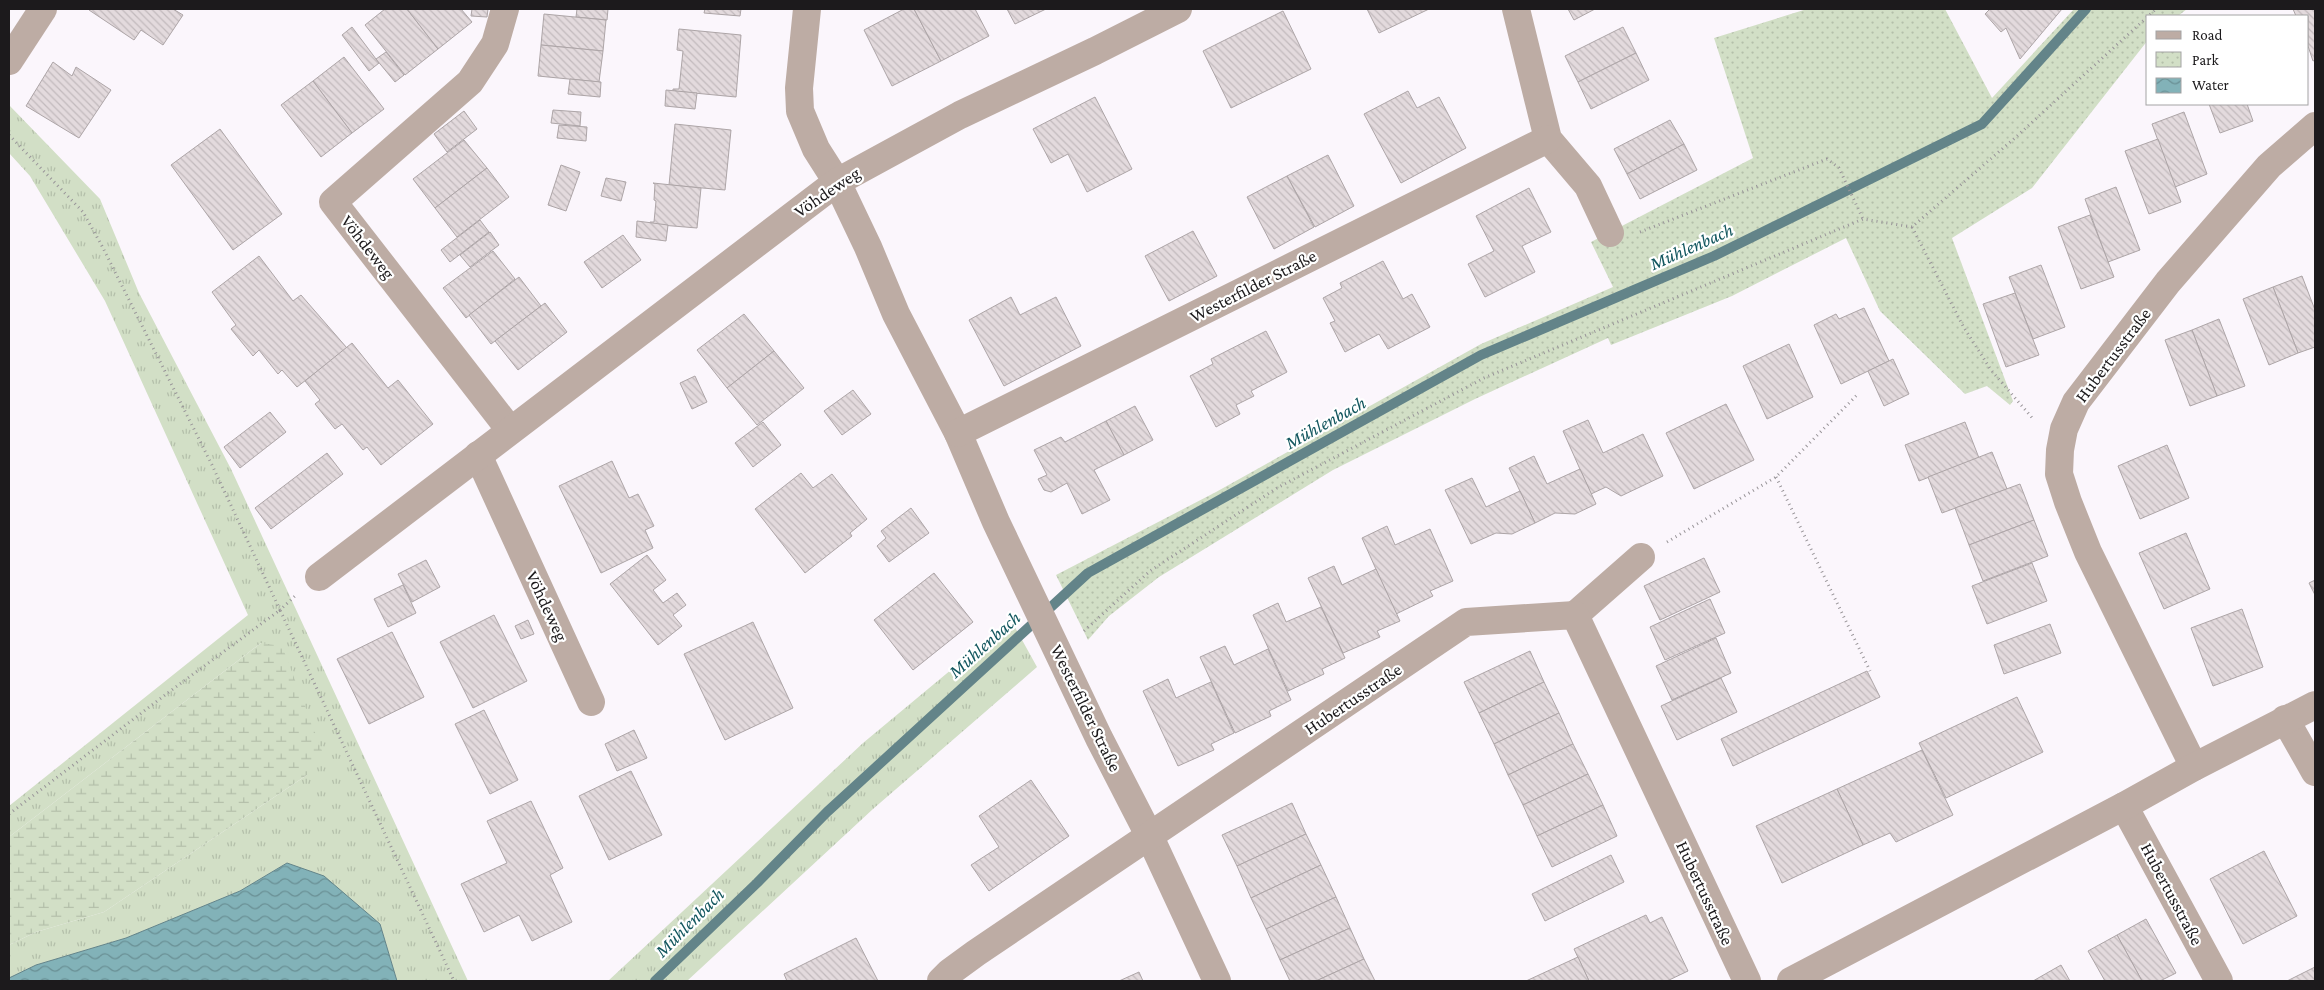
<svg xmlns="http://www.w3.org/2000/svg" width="2324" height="990" viewBox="0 0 2324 990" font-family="'Crimson Pro',serif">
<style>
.grass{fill:url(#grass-tufts)}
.wetland{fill:url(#wetland-marsh)}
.park{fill:url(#park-dots)}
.water{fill:url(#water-waves);stroke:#638489}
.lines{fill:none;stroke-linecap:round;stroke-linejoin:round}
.stream{stroke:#638489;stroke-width:10}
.building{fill:url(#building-back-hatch);stroke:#ada5a7}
.path{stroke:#989498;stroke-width:3;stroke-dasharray:1 4;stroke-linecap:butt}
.minor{stroke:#bdaca4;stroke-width:28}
.labels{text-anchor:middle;stroke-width:4.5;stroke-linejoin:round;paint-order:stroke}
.street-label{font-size:18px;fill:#1c1a1c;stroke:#fff}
.water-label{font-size:19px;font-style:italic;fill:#12565e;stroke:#fff}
</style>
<defs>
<pattern id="grass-tufts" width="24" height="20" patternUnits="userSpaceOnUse" patternTransform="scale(1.25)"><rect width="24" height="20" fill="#d2dfc6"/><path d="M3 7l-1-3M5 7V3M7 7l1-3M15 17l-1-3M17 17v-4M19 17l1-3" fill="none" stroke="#b4bfaa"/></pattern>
<pattern id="wetland-marsh" width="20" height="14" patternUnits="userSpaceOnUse" patternTransform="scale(1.25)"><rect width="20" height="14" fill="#d2dfc6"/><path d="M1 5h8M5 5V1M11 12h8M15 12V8" fill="none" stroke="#b4bfaa"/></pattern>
<pattern id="park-dots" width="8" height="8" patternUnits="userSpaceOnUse" patternTransform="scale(1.25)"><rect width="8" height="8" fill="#d2dfc6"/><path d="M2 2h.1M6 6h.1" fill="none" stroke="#b4bfaa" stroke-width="1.8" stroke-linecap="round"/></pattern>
<pattern id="water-waves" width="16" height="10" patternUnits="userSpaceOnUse" patternTransform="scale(1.25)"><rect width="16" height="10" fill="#82b2b8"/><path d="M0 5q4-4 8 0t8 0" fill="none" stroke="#6a9095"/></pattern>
<pattern id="building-back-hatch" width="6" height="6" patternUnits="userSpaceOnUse" patternTransform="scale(1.25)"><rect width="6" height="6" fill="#e3dadd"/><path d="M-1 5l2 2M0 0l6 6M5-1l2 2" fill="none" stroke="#c2babd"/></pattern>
</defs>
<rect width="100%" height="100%" fill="#fbf6fc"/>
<g class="grass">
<polygon points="9,105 100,199 139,293 231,469 468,981 397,981 380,924 287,863 240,891 126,938 36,965 9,978 9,945 36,932 104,912 307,775 261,643 9,837 9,806 248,615 105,301 30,176 9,153"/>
<polygon points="1011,620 1037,667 873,809 687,981 608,981 863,743"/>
</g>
<polygon class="wetland" points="261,643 282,646 322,751 307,775 104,912 36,932 9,945 9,837"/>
<polygon class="park" points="1807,9 1945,9 1992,98 2074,9 2187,9 2178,16 2148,16 2148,40 2032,188 1952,238 2013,401 2010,405 1987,386 1965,394 1880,311 1846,238 1732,296 1611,345 1608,338 1475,399 1333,470 1159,577 1109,616 1088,640 1056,575 1216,492 1481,344 1613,287 1591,242 1753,158 1714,38"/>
<polygon class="water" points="287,863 324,876 380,924 397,981 9,981 9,978 36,965 126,938 240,891"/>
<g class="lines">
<polyline class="stream" points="655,981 757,883 827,812 1088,573 1481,355 1714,256 1982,124 2086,9"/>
</g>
<g class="building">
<polygon points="90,9 173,9 183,15 163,45 141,30 134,40 89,10"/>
<polygon points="385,9 407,9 438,49 405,75 365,25"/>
<polygon points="407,9 461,9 472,22 438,49"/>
<polygon points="472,9 488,9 487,17 471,16"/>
<polygon points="577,9 608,9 607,20 576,17"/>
<polygon points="705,9 741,9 740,16 704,13"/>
<polygon points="904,9 914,9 941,61 892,86 864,30"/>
<polygon points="914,9 975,9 989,36 941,61"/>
<polygon points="1007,9 1046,9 1015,24"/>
<polygon points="1367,9 1429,9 1379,33"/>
<polygon points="1568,9 1595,9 1574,20"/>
<polygon points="1990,9 2062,9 2020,59 2006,28 2001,32 1985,14"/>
<polygon points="2293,9 2315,9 2315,60 2313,61 2308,46 2308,16 2296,16"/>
<polygon points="1283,11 1311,69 1231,108 1203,51"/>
<polygon points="544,14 606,20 603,51 541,45"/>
<polygon points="352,27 379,63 369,71 342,35"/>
<polygon points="1623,27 1636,53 1578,82 1565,56"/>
<polygon points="679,29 741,35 736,97 673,91 673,89 679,89 683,51 677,50"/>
<polygon points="541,45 603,51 599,82 538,76"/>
<polygon points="386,52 404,75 395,82 376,59"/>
<polygon points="1636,53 1649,80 1591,109 1578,82"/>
<polygon points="344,57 384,109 352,133 313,81"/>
<polygon points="53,62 72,76 76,67 111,90 79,138 26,106"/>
<polygon points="570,79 601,82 600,97 568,94"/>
<polygon points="313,81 352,133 321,157 281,105"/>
<polygon points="666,90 697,93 695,109 665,106"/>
<polygon points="1408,91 1417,108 1439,97 1466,148 1401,183 1364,114"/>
<polygon points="1095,97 1132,169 1087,192 1068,154 1051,163 1033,129"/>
<polygon points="2209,104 2247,104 2253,121 2220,133"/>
<polygon points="553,110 581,112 580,126 551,123"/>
<polygon points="464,111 477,129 447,152 434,134"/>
<polygon points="2184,112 2207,174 2175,187 2152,124"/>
<polygon points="1670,120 1684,144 1627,174 1614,149"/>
<polygon points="675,124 731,130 725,190 669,185"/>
<polygon points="559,125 587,127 586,141 557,138"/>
<polygon points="220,129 282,214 233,250 171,165"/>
<polygon points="2158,139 2181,202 2149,214 2125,151"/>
<polygon points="464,140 487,168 435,208 413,179"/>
<polygon points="1684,144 1697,170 1640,199 1627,174"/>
<polygon points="1328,155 1354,206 1315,227 1287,176"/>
<polygon points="561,165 580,172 566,211 548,205"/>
<polygon points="487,168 509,197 457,237 435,208"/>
<polygon points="1287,176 1314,227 1274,249 1247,197"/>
<polygon points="606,178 626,182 621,201 601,196"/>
<polygon points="653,183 701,188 697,228 649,224 650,222 654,222 656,201 654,200 655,184"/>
<polygon points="2116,187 2140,250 2108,262 2085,199"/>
<polygon points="1529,188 1551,232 1522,246 1535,272 1485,297 1468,264 1494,251 1476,216"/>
<polygon points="2090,215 2114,277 2081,289 2058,227"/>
<polygon points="480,220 489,232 450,262 441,250"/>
<polygon points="637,221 668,225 666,241 636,237"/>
<polygon points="1193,231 1217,276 1169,301 1145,256"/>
<polygon points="490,232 499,245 470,267 460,255"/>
<polygon points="623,235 641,260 602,288 584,262"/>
<polygon points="493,251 515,279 466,318 443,288"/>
<polygon points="259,256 293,301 301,295 347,348 297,387 282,370 278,374 259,350 253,356 231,329 236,325 212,292"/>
<polygon points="1383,261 1403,299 1412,294 1430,327 1388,349 1379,334 1345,352 1330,323 1335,321 1323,298 1342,288 1340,283"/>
<polygon points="2041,265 2065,327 2033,339 2009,277"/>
<polygon points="2302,276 2315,310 2315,347 2298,353 2273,287"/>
<polygon points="519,277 541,306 491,344 469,315"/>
<polygon points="2273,287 2298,353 2269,365 2243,299"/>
<polygon points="2015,293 2039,355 2006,367 1983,304"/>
<polygon points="1011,297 1020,315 1056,297 1081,346 1004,386 969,320"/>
<polygon points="545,303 567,332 518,370 495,341"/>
<polygon points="1864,308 1889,361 1841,384 1814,325 1836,314 1839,319"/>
<polygon points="744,314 774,351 727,388 697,350"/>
<polygon points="2219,319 2245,386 2217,396 2192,330"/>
<polygon points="2192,330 2217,396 2190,406 2165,340"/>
<polygon points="1266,331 1287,372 1251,391 1254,396 1236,405 1240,414 1216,427 1190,376 1213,364 1211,359"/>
<polygon points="352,343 388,388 398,380 433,424 381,465 367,447 363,450 342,424 335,429 315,404 320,400 305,381"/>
<polygon points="1789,344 1813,397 1767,419 1743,366"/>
<polygon points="774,351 804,388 757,425 727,388"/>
<polygon points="1893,359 1909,394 1884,406 1868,371"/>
<polygon points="695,376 707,402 692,409 680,383"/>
<polygon points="853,390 871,414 842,435 824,411"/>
<polygon points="1726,404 1754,460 1694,489 1666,433"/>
<polygon points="1135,406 1153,440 1124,455 1106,421"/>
<polygon points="270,412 286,432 240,468 224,447"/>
<polygon points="1588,420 1603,453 1643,434 1663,476 1621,496 1606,487 1591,494 1563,431"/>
<polygon points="1106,421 1124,455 1094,470 1110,500 1082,514 1067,483 1051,492 1044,490 1038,479 1047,475 1034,450 1061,437 1065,442"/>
<polygon points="763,422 781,445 753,467 735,443"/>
<polygon points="1965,422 1979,458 1919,481 1905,445"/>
<polygon points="2167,445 2189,498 2140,519 2118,466"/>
<polygon points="1992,452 2007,489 1942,513 1928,477"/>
<polygon points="327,453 343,474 271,529 255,508"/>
<polygon points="1534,456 1547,484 1580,469 1596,504 1575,514 1555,513 1535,523 1509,468"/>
<polygon points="612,461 629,498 638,494 654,526 645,530 653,548 601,573 559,486"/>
<polygon points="801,473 813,488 832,474 867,519 850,533 852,536 805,573 755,509"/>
<polygon points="1472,478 1486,507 1520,491 1535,523 1512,534 1496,533 1471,544 1445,490"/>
<polygon points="2020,484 2034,520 1969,545 1955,508"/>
<polygon points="911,508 929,533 889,562 877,546 886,538 881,531"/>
<polygon points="2034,520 2048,556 1983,581 1969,545"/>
<polygon points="1387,526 1395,545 1430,529 1453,581 1430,591 1433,596 1396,614 1362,538"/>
<polygon points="2186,533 2210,589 2164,609 2139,553"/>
<polygon points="647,555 666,580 653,590 663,603 677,593 686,605 673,615 682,626 658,645 610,584"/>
<polygon points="1704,558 1720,592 1660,620 1644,586"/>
<polygon points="426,560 440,587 412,602 398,574"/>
<polygon points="2032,563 2047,601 1987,624 1972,586"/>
<polygon points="1334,566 1342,585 1376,569 1400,621 1377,631 1380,637 1343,653 1308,578"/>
<polygon points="934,573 973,622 913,670 874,620"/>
<polygon points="2315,580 2315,595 2309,583"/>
<polygon points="403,585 416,613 388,627 374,599"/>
<polygon points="1710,599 1725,633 1665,660 1650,627"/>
<polygon points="1278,603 1286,622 1321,607 1345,658 1322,669 1324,674 1288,691 1253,615"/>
<polygon points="2242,609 2263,667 2213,686 2191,628"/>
<polygon points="494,615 527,681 473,708 440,642"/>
<polygon points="528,620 534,634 521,639 515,626"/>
<polygon points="753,622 793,708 725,740 684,654"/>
<polygon points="2050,624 2061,653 2004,674 1994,645"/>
<polygon points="392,632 424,697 369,724 337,659"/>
<polygon points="1716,638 1731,673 1672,700 1656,666"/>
<polygon points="1225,646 1234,665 1268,649 1291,700 1269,711 1271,716 1235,733 1200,657"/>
<polygon points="1530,651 1544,682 1479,713 1464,682"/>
<polygon points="1867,671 1880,697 1733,766 1721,739"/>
<polygon points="1721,678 1737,712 1677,740 1661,706"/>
<polygon points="1168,679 1176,698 1211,682 1234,733 1211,744 1214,750 1178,766 1143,691"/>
<polygon points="1544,682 1559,713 1494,744 1479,713"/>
<polygon points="2017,697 2043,752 1946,798 1919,743"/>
<polygon points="484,710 518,780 490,794 455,724"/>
<polygon points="1559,713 1573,744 1508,775 1494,744"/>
<polygon points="634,730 647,758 617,771 605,744"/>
<polygon points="1573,744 1588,774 1523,805 1508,775"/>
<polygon points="1922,750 1953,815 1896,842 1890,833 1863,845 1837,789"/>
<polygon points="631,771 662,835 609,860 579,796"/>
<polygon points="1588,774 1603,805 1537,836 1523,805"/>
<polygon points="1031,780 1069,836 989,891 971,865 999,847 979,816"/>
<polygon points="1837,789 1863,845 1782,883 1756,826"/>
<polygon points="531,801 563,868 550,875 572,922 532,941 519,915 484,932 461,884 507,863 487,821"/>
<polygon points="1292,803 1306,834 1237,866 1222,835"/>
<polygon points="1603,805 1617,836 1552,867 1537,836"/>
<polygon points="1306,834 1321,865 1251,898 1237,866"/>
<polygon points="2264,851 2297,916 2243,944 2210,879"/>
<polygon points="1611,855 1624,882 1545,921 1532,894"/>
<polygon points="1321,865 1336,897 1266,929 1251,898"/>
<polygon points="1336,897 1350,928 1280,960 1266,929"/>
<polygon points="1646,915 1650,923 1662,917 1688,971 1667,981 1589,981 1574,949"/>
<polygon points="2146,919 2176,973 2160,981 2142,981 2117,935"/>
<polygon points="1350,928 1364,959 1316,981 1290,981 1280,960"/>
<polygon points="2117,935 2142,981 2105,981 2088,951"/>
<polygon points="856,938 878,981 787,981 784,974"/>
<polygon points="1578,957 1589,981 1526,981"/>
<polygon points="1364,959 1375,981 1316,981"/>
<polygon points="2061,965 2070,981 2033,981"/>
<polygon points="2315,967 2315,981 2287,981"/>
<polygon points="1139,972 1143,981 1119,981"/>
</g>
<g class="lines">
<g class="path">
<polyline points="9,135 83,212 102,246 212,465 280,610 295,596"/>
<polyline points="1912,227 1963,326 1991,370 2034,420"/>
<polyline points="1640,232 1827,159 1839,168 1863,219"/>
<polyline points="1776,477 1870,671"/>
<polyline points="1667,542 1776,477 1857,395"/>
<polyline points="1084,631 1150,571 1277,488 1484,378 1863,219 1912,227 2016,137 2156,9"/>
<polyline points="9,814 169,692 280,610 454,981"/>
</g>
<g class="minor">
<polyline points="505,9 495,44 470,82 333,202 510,430"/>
<polyline points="807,9 799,88 800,111 816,149 837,182 868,247 896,314 958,433 996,522 1099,738 1150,837 1217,981"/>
<polyline points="1516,9 1548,139 1588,186 1610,233"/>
<polyline points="9,61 43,9"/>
<polyline points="958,433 1548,139"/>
<polyline points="478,455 591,702"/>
<polyline points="319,577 837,182 960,115 1095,51 1178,9"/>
<polyline points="1575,615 1641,557"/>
<polyline points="2285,719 2315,772"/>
<polyline points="2194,767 2088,552 2068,502 2059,474 2060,450 2064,429 2076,402 2168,282 2269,166 2315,126"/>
<polyline points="2124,806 2219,981"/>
<polyline points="941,981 950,972 976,953 1466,622 1575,615 1747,981"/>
<polyline points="1791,981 2124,806 2194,767 2315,705"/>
</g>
</g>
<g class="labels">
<g class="street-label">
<text transform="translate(827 192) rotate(-34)" y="6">Vöhdeweg</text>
<text transform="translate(368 247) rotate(52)" y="6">Vöhdeweg</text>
<text transform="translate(1253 286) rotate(-27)" y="6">Westerfilder Straße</text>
<text transform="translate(2113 355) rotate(-53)" y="6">Hubertusstraße</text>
<text transform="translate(547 606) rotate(65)" y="6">Vöhdeweg</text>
<text transform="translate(1353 699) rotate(-34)" y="6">Hubertusstraße</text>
<text transform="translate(1086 708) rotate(64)" y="6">Westerfilder Straße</text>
<text transform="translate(1705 893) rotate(65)" y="6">Hubertusstraße</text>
<text transform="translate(2172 894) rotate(62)" y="6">Hubertusstraße</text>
</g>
<g class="water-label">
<text transform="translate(1691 246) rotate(-24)" y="7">Mühlenbach</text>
<text transform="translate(1325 422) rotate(-29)" y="7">Mühlenbach</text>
<text transform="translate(984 644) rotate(-42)" y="7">Mühlenbach</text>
<text transform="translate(689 922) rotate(-45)" y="7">Mühlenbach</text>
</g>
</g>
<rect width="2324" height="990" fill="none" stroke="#1c1a1c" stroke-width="20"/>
<rect x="2146" y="15" width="162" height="90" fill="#ffffff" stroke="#a4a3a4"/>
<rect x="2156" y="31" width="25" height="8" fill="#bdaca4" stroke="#a4a3a4"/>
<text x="2192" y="40" font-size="15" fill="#1c1a1c">Road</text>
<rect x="2156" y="52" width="25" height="15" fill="url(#park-dots)" stroke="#a4a3a4"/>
<text x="2192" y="65" font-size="15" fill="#1c1a1c">Park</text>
<rect x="2156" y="78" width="25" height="15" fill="url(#water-waves)" stroke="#a4a3a4"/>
<text x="2192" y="90" font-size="15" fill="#1c1a1c">Water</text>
</svg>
